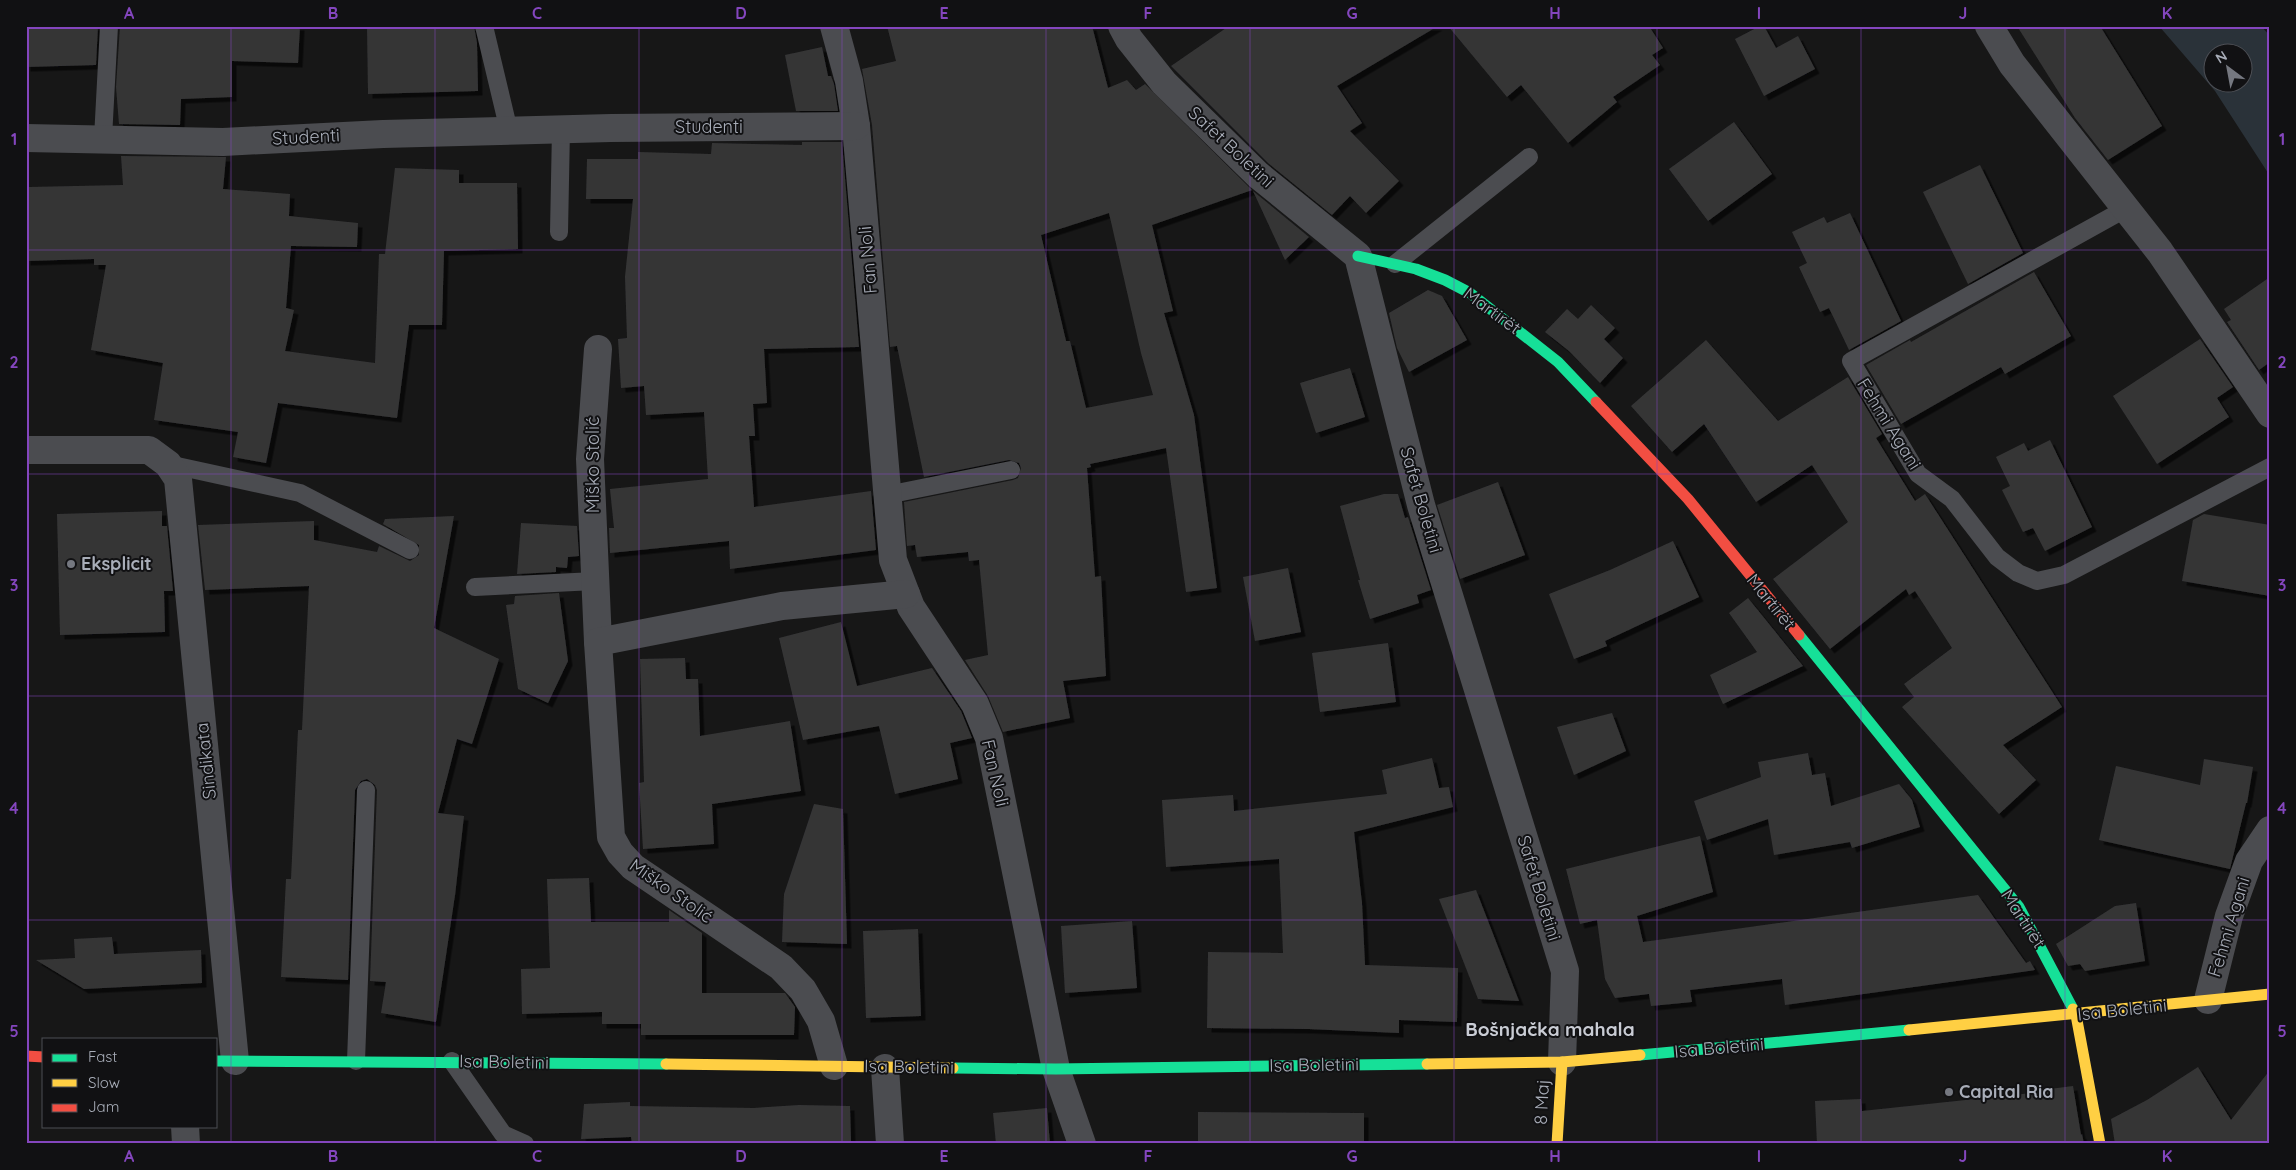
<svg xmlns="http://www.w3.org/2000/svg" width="2296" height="1170" viewBox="0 0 2296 1170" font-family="Quicksand,sans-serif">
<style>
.water{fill:#2a3239;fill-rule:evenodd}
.building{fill:#353536;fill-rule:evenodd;filter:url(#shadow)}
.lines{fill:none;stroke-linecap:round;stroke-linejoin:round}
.lane{stroke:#4b4c50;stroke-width:18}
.street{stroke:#4b4c50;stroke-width:28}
.fast{stroke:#16e098;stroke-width:11}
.slow{stroke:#ffcf43;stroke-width:11}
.jam{stroke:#f24e42;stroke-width:11}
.grid{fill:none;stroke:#8446be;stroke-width:1;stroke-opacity:0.55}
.poi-dot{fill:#757880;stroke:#111113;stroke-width:2}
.labels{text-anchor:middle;stroke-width:4;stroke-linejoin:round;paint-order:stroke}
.street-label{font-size:18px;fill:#a8adb8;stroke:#111113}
.poi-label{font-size:18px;font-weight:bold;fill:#a8adb8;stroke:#111113;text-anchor:start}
.neighbourhood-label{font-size:19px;font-weight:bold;fill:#c9ccd4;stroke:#111113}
.neatline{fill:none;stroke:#8446be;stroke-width:2}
.grid-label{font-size:16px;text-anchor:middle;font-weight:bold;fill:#8446be}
</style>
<defs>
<filter id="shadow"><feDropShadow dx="4.5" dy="4.5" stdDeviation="0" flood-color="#0009"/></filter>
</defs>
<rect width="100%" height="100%" fill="#171717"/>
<path class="water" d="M 2159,26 L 2261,26 L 2270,36 L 2270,176 L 2215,91 ZM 2214,52 L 2244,52 L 2244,82 L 2214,82 Z"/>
<g class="building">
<polygon points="26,26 98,26 96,65 26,67"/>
<polygon points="120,26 300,26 298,63 232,61 232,97 181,99 180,125 119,124 116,87"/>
<polygon points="367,26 474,26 477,43 478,91 368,94"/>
<path d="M 887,26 L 1092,26 L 1108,88 L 1127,80 L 1136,90 L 1145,84 L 1252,190 L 1152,225 L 1173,311 L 1164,313 L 1194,415 L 1217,588 L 1186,592 L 1166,448 L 1090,464 L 1091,467 L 1087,468 L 1095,577 L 1101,576 L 1106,676 L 1063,681 L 1070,718 L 1003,732 L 988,696 L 965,660 L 988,655 L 979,560 L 969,561 L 968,552 L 917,557 L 915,545 L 907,546 L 904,502 L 1013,480 L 1018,478 L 1021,468 L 1019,463 L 1009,460 L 924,477 L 897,346 L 890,347 L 872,125 L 862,69 L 896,61 ZM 1109,213 L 1141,353 L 1153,395 L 1086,408 L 1070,341 L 1066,341 L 1041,235 Z"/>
<polygon points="1229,26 1438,26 1337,86 1362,123 1350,131 1399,181 1366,213 1350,196 1332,215 1268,163 1171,66"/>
<polygon points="1448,26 1649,26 1663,48 1652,55 1660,65 1613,97 1617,102 1568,143 1521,85 1507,97"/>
<polygon points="1760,26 1764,26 1776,48 1798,36 1815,69 1764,96 1735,39"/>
<polygon points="2017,26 2100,26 2162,126 2108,160 2075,118"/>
<polygon points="822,47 828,76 831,76 834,84 838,111 796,111 785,55"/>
<polygon points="1734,122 1772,174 1708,221 1669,169"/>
<polygon points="802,142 842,142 859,347 764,349 767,403 753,404 755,436 749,436 754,507 871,491 876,550 730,569 729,541 610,553 609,528 614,528 610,489 708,479 704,412 646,415 644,386 621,388 618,339 627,338 625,277 633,199 586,199 587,159 638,159 638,152 711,154 712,143 802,145"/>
<polygon points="121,156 226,157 223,189 290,194 289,216 358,223 357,247 291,246 286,308 294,310 285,351 375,363 379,254 385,254 395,168 459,170 459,183 517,183 518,249 444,251 442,325 409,325 397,418 278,403 266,463 233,457 238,432 154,420 163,363 91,350 106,265 94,265 94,259 26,261 26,194 29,194 29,187 123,185"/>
<polygon points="1980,165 2023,253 1968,284 1923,192"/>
<polygon points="1253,191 1309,237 1285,260"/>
<polygon points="1850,213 1901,321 1849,350 1829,308 1820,312 1799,267 1807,263 1792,232 1824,217 1827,223"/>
<polygon points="2034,272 2071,336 2005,374 2001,367 1901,424 1866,365 1910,340 1911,342"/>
<polygon points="2270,277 2270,362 2259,370 2227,322 2231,320 2224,309"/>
<polygon points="1428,290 1442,296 1467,340 1409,372 1397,348 1389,313"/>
<polygon points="1591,305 1615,328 1604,339 1623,358 1600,383 1569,351 1545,332 1567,309 1578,319"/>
<polygon points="2200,339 2233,387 2217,398 2229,417 2157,464 2113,396"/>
<polygon points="1706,340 1778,421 1848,377 1882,434 1876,438 1915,501 1925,494 2062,707 2003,745 2036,780 1999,814 1902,707 1914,697 1904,684 1952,648 1915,591 1909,595 1906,589 1830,649 1773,579 1848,522 1812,465 1756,502 1704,424 1672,452 1631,406"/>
<polygon points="1350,368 1365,417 1316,433 1300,383"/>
<polygon points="2050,440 2092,527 2045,551 2033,528 2023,532 2002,490 2010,486 1996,457 2024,443 2028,451"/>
<polygon points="1498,482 1525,555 1460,579 1437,505"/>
<polygon points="1384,494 1398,494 1405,518 1408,517 1431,590 1417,595 1419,603 1370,619 1358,580 1360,580 1340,506"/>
<polygon points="162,511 162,526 167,526 173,591 164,591 165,632 60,635 57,514"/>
<polygon points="2204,514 2270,525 2270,596 2182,581 2193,520"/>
<polygon points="454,516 434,628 499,659 472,744 457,739 438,813 464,816 455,895 436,1022 381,1013 386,982 370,981 377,790 375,785 367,779 361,781 355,790 348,980 281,977 286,879 291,879 298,730 302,730 309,586 205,590 198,525 314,521 314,540 377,552 379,546 410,561 419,555 419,545 383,524 385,519"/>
<polygon points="521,523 577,526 579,556 568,557 567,568 556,567 556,572 517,574"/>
<polygon points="1673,541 1699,597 1605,641 1607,646 1574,659 1549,594 1610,570"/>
<polygon points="1288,568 1301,632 1255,641 1243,577"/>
<polygon points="559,593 568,661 548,703 518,689 506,605 514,604 515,596"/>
<polygon points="1748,598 1803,666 1723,704 1710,675 1757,652 1729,613"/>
<polygon points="841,622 857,686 932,668 961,711 972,738 950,743 958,779 895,794 879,726 803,740 779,638"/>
<polygon points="1388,643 1396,702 1320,712 1312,653"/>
<polygon points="685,658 686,679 698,679 700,736 790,721 801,791 712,804 714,844 643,849 639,783 644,782 640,659"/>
<polygon points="1612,713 1626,751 1574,775 1557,727"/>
<polygon points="1808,753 1812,775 1825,773 1831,806 1899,784 1912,800 1920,827 1852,848 1850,842 1774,855 1768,819 1707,840 1694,801 1761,777 1758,762"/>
<polygon points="1432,758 1439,788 1449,787 1453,807 1354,832 1362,903 1365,965 1458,968 1457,1022 1399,1020 1399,1033 1308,1029 1207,1028 1208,952 1283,953 1279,859 1166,867 1162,800 1233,795 1234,811 1387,794 1382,770"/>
<polygon points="2204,759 2253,767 2247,803 2246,803 2230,869 2099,840 2116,766 2200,785"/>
<polygon points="814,804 843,809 847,944 782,942 784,894"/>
<polygon points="1700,836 1713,892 1637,916 1643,942 1978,895 2026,963 2030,961 2035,970 1785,1005 1782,979 1690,990 1692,1002 1651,1006 1649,994 1615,998 1605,979 1597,920 1580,924 1566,869"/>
<polygon points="589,878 591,922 669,922 669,910 702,933 702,993 785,993 795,1007 794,1035 641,1035 641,1024 602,1024 602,1012 522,1014 521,969 550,968 547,879"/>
<polygon points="1476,890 1519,1001 1478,999 1439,899"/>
<polygon points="2136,903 2145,961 2085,971 2080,964 2068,966 2056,944 2115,906"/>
<polygon points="1132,921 1137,988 1065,993 1061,926"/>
<polygon points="918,929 921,1016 866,1018 863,931"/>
<polygon points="112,937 114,954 201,950 202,983 84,989 36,960 75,958 74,939"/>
<polygon points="2198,1067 2231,1120 2270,1070 2270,1144 2115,1144 2111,1119 2147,1100"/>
<polygon points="2073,1086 2081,1135 2082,1134 2084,1144 1817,1144 1815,1101 1861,1099 1862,1111 2042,1092 2042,1090"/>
<polygon points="630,1102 630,1106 754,1108 799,1105 850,1106 851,1141 664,1144 632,1143 631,1137 581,1139 584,1104"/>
<polygon points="1047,1108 1050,1144 996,1144 993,1113"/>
<polygon points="1198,1112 1364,1113 1364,1144 1198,1144"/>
</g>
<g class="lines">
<g class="lane">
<polyline points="484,26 509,131"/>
<polyline points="103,138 109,26"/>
<polyline points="2127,208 1851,361 1918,474 1952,499 1997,557 2018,573 2037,581 2064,575 2270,467"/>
<polyline points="559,232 561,129"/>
<polyline points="1395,264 1529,157"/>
<polyline points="168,464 300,493 410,550"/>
<polyline points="887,495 1011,470"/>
<polyline points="475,587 595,581"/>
<polyline points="356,1061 366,790"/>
<polyline points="452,1061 503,1134 525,1144"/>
</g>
<g class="street">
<polyline points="834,26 849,81 856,126 893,560 911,607 975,704 989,738 1056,1069 1082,1144"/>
<polyline points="1122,26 1129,39 1164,83 1258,175 1358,256 1421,505 1565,971 1562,1062"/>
<polyline points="1989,26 2012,64 2160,252 2270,414"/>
<polyline points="26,138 223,142 383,134 611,128 856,126"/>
<polyline points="598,349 590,459 598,642"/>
<polyline points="26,450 149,450 168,464 178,479 235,1061"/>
<polyline points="2208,1000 2229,916 2249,861 2270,830"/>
<polyline points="834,1066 821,1021 803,990 781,967 633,867 620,853 611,837 598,642 782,606 906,594"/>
<polyline points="885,1068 890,1144"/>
<polyline points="185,1126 186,1144"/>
</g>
<g class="fast">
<polyline points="1358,256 1416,269 1445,280 1470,293 1558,362 1596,402"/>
<polyline points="1799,635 2019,907 2073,1009"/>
<polyline points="1640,1055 1909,1030"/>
<polyline points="216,1061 666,1064"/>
<polyline points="953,1068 1056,1069 1427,1064"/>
</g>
<g class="slow">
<polyline points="2073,1009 2076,1015 2100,1144"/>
<polyline points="1909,1030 2270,994"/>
<polyline points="666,1064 953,1068"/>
<polyline points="1427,1064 1562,1062 1640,1055"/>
<polyline points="1557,1144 1562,1062"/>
</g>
<g class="jam">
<polyline points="1596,402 1688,499 1799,635"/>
<polyline points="26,1056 44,1057"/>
</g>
</g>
<path class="grid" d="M 231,26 L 231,1144M 435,26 L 435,1144M 639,26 L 639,1144M 842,26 L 842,1144M 1046,26 L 1046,1144M 1250,26 L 1250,1144M 1454,26 L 1454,1144M 1657,26 L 1657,1144M 1861,26 L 1861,1144M 2065,26 L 2065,1144M 26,250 L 2270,250M 26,474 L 2270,474M 26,696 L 2270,696M 26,920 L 2270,920"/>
<g class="poi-dot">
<circle cx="71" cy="564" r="5"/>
<circle cx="1949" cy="1092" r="5"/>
</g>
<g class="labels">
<g class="street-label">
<text x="709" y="133">Studenti</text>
<text transform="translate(306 137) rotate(-3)" y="6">Studenti</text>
<text transform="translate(1231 147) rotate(43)" y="6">Safet Boletini</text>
<text transform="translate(868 260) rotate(-95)" y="6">Fan Noli</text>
<text transform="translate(1492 311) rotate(36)" y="6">Martirët</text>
<text transform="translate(1889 424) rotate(58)" y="6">Fehmi Agani</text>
<text transform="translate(593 465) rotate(-90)" y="6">Miško Stolić</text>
<text transform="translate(1421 500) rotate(74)" y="6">Safet Boletini</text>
<text transform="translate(1771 602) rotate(51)" y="6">Martirët</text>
<text transform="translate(206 761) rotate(-96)" y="6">Sindikata</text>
<text transform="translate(995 773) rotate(77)" y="6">Fan Noli</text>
<text transform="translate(1539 888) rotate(73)" y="6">Safet Boletini</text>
<text transform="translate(671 891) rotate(35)" y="6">Miško Stolić</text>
<text transform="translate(2023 919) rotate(57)" y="6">Martirët</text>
<text transform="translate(2229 927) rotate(-73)" y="6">Fehmi Agani</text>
<text transform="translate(2122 1010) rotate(-6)" y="6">Isa Boletini</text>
<text transform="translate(1719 1048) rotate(-5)" y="6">Isa Boletini</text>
<text transform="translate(504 1062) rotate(1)" y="6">Isa Boletini</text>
<text transform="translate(1314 1065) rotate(-1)" y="6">Isa Boletini</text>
<text transform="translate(909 1067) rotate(1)" y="6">Isa Boletini</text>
<text transform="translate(1542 1102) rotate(-87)" y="6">8 Maj</text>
</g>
<g class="poi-label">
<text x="81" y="570">Eksplicit</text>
<text x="1959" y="1098">Capital Ria</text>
</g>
<g class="neighbourhood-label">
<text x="1550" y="1036">Bošnjačka mahala</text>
</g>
</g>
<rect width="2296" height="1170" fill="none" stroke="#111113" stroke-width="55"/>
<rect x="42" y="1038" width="175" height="90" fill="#111113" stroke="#4d4f55"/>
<rect x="52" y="1054" width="25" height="8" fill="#16e098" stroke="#4d4f55"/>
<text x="88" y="1062" font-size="15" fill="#a8adb8">Fast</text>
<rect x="52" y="1079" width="25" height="8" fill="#ffcf43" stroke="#4d4f55"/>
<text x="88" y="1088" font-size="15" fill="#a8adb8">Slow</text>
<rect x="52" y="1104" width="25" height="8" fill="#f24e42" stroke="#4d4f55"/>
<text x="88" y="1112" font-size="15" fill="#a8adb8">Jam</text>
<g transform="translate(2228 68) rotate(328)"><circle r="24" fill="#111113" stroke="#4d4f55"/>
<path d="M0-4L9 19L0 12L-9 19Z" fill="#757880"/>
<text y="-8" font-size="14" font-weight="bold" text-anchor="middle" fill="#a8adb8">N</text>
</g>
<rect x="28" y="28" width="2240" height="1114" class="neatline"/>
<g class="grid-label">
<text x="129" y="19">A</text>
<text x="333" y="19">B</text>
<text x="537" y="19">C</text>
<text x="741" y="19">D</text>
<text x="944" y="19">E</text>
<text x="1148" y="19">F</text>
<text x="1352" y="19">G</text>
<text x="1555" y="19">H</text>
<text x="1759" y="19">I</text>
<text x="1963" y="19">J</text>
<text x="2167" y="19">K</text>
<text x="14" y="145">1</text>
<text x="2282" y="145">1</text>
<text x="14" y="368">2</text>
<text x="2282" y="368">2</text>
<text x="14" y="591">3</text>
<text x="2282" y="591">3</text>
<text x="14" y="814">4</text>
<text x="2282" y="814">4</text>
<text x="14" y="1037">5</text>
<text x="2282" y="1037">5</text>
<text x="129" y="1162">A</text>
<text x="333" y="1162">B</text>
<text x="537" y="1162">C</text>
<text x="741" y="1162">D</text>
<text x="944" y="1162">E</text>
<text x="1148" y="1162">F</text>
<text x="1352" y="1162">G</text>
<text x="1555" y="1162">H</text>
<text x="1759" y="1162">I</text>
<text x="1963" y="1162">J</text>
<text x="2167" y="1162">K</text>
</g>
</svg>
